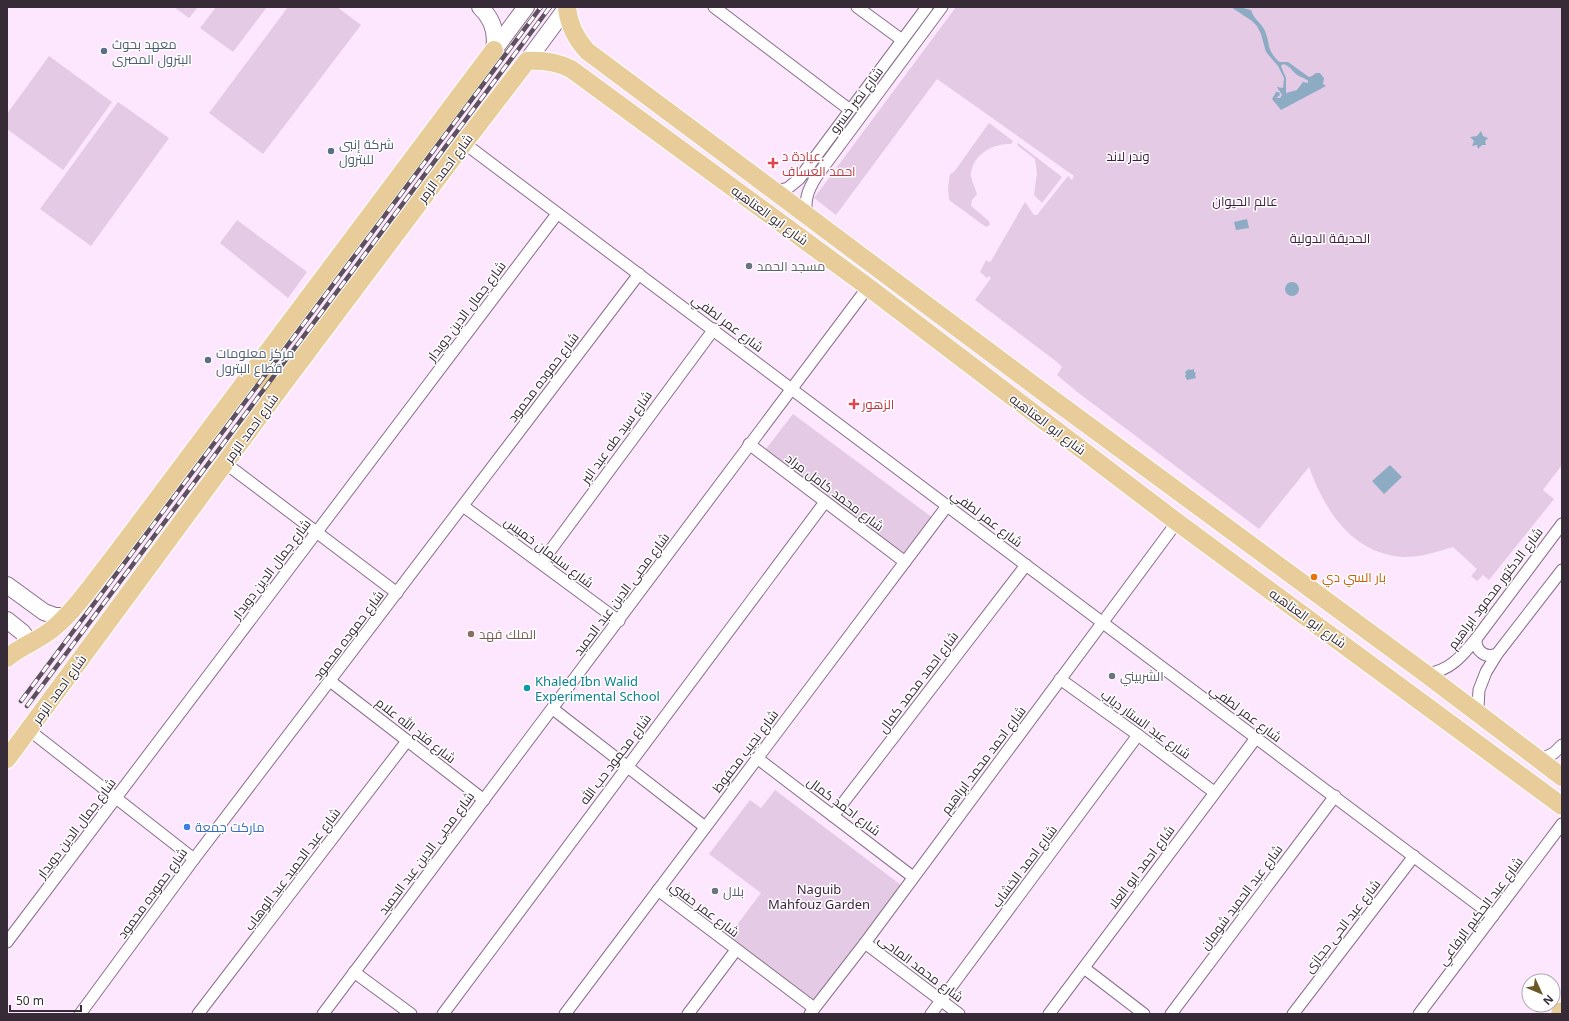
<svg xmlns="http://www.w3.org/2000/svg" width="1569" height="1021" viewBox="0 0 1569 1021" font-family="'Noto Sans',Cairo,sans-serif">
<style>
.green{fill:#e4cae5}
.water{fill:#8dacc4;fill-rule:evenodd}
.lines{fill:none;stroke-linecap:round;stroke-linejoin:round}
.minor-casing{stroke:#89708a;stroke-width:13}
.secondary-casing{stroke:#89708a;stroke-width:18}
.primary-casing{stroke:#fff;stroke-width:20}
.minor{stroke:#fff;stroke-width:11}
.secondary{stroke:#fff;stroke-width:16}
.primary{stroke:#e8cc99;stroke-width:18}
.rail-casing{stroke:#5e515f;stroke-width:4.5}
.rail{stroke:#fff;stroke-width:3;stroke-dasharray:9;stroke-linecap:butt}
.service-dot{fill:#5c6f8a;stroke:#fff;stroke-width:1.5}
.health-dot{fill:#e0444e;stroke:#fff;stroke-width:1.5}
.worship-dot{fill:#6b7280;stroke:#fff;stroke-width:1.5}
.food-dot{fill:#e8710a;stroke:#fff;stroke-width:1.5}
.education-dot{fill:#8d6e63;stroke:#fff;stroke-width:1.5}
.culture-dot{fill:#0f9aa8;stroke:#fff;stroke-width:1.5}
.shop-dot{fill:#3f7fe0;stroke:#fff;stroke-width:1.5}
.labels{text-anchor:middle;stroke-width:3;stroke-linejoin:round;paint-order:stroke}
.service-label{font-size:13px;fill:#4e5e75;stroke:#fff;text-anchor:start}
.street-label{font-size:13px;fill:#362b36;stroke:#fff}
.health-label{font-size:13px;fill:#be3a42;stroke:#fff;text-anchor:start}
.park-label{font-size:13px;fill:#3f1c42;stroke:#fff}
.worship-label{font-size:13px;fill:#5b616d;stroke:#fff;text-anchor:start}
.food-label{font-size:13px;fill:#c56008;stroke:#fff;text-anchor:start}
.education-label{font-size:13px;fill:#785e54;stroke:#fff;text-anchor:start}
.culture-label{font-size:13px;fill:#0d838f;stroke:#fff;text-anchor:start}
.shop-label{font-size:13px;fill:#366cbe;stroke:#fff;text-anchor:start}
</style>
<rect width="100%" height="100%" fill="#fde7fe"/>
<g class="green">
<polygon points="174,7 198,7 189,18"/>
<polygon points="216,7 267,7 233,52 200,28"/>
<polygon points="288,7 337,7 361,25 263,154 209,113"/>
<path d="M 956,7 L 1562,7 L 1562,465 L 1543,490 L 1554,499 L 1489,580 L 1483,575 L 1477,581 L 1471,576 L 1477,569 L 1453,547 C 1437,552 1421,557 1404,557 C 1352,554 1325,511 1309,467 L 1259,529 L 1076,391 L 1057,375 L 1062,367 L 1057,362 L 975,300 L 991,278 L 989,276 L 987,278 L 980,272 L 986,260 L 989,262 L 991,261 L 1025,202 L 1034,215 L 1037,215 L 1068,176 L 1072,180 L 1074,176 L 937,79 L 836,215 L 814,198 Z"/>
<polygon points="49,56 112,102 63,170 7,129 7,114"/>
<polygon points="118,102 169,138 91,246 40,209"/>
<path d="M 989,123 L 1013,141 L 1011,144 C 993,143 971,155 971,176 C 972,182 975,188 977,194 L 972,200 L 971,206 L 989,221 L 990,225 L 986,227 L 949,200 L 948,188 L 950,174 L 954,172 Z"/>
<polygon points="1018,143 1062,177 1042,203 1034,195 1037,173 1035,159 1017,145"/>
<polygon points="237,220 307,272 288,298 220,243"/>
<polygon points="793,414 933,518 901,557 762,454"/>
<polygon points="775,790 901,885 812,1002 727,938 761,893 709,854 750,800 761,808"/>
</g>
<g class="water">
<path d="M 1231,7 L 1239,7 L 1251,10 C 1253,18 1260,22 1264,29 C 1271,43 1265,47 1278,61 L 1280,62 L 1288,62 L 1309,77 L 1312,76 L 1316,73 L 1320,73 L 1324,78 L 1323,84 L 1326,86 L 1281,110 L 1272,99 L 1276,92 L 1279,92 L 1280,95 L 1276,98 L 1280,98 L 1282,95 L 1277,87 L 1283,88 L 1284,78 L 1278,66 L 1266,52 L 1261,34 L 1257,26 L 1252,21 ZM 1283,64 C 1290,65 1293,73 1299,76 C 1303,78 1305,78 1308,81 L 1308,83 L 1303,82 L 1297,90 L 1286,93 L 1286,78 L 1281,66 Z"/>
<polygon points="1481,131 1483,136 1488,138 1485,141 1486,145 1482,145 1478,149 1477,145 1472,146 1474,141 1470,137 1477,136"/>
<polygon points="1247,219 1249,228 1236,230 1234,222"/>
<circle cx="1292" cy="289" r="7"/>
<polygon points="1189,369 1191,370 1194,369 1194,372 1196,373 1195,375 1196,378 1187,380 1185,376 1186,374 1185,372"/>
<polygon points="1390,465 1402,477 1384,494 1372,481"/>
</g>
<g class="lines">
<defs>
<g id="minor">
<polyline points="714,7 850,110"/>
<polyline points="857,7 902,40"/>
<polyline points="464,143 1493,916"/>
<polyline points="774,192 788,188 799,179 927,7"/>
<path d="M 807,215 C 804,200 808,190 816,177 L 942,7"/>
<polyline points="749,444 905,562"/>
<polyline points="225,463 397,593"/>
<polyline points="463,506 619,621"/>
<polyline points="541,563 714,329"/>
<path d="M 1476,639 C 1475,651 1486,659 1497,654"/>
<path d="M 1426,674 C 1450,671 1462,656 1476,639 L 1562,524"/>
<polyline points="1060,679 1138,735 1214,792"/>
<polyline points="330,681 484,800"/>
<polyline points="553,709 705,827"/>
<polyline points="1480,715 1478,707 1479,690 1486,672 1497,654 1562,570"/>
<polyline points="29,730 194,859"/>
<polyline points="757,758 913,877"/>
<polyline points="1540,760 1554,753 1562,745"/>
<polyline points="833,816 1026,565"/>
<polyline points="658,890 814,1008"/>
<polyline points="7,942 557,214"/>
<polyline points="865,943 959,1014"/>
<polyline points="1084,968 1144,1014"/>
<polyline points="354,972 411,1014"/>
<polyline points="80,1014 194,859 639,274"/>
<polyline points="198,1014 407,741"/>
<polyline points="323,1014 868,287"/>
<polyline points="443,1014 825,502"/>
<polyline points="565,1014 947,506"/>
<polyline points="688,1014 736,950"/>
<polyline points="810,1014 865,943 1177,522"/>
<polyline points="931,1014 1138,735"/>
<polyline points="1049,1014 1256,738"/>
<polyline points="1171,1014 1335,796"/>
<polyline points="1293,1014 1414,856"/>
<polyline points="1419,1014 1562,824"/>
</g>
<g id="secondary">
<path d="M 480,7 C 493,19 497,33 494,50"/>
<polyline points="494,50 526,7"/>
<polyline points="527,61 567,7"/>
<polyline points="7,585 44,612 55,616 66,616"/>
<polyline points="7,620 22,632 30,642"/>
</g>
<g id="primary">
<path d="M 567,8 C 569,25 575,38 587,51 L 1039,389 L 1426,674 L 1562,777"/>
<polyline points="253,372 278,391"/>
<path d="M 7,658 C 22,645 41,640 56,626 C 78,607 95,580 113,558 L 494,50"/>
<path d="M 7,759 L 278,391 L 464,143 L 527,61 C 543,60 557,62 571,69 L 868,287 L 1177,522 L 1562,806"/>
<polyline points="1560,1014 1562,1011"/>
</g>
</defs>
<use href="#minor" class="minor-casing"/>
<use href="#secondary" class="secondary-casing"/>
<use href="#primary" class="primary-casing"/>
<use href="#minor" class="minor"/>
<use href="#secondary" class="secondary"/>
<use href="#primary" class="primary"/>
<defs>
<g id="rail">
<polyline points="21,701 541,7"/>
<polyline points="27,706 550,7"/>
</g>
</defs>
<use href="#rail" class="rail-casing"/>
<use href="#rail" class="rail"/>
</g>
<g class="service-dot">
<circle cx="104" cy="51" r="4"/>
<circle cx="331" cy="151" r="4"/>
<circle cx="208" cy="360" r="4"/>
</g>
<g class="health-dot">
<path d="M771 157h4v4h4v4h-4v4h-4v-4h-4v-4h4z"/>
<path d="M852 398h4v4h4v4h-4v4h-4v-4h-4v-4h4z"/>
</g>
<g class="worship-dot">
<circle cx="749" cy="266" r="4"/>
<circle cx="1112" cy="676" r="4"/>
<circle cx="715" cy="891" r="4"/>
</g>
<circle class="food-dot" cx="1314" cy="577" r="4"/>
<circle class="education-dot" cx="471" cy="634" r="4"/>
<circle class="culture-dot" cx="527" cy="688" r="4"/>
<circle class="shop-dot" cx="187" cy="827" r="4"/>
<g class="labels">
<g class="service-label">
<text x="112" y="49">معهد بحوث<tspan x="112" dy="15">البترول المصرى</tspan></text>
<text x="339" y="149">شركة إنبى<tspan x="339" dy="15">للبترول</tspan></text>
<text x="216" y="358">مركز معلومات<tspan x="216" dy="15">قطاع البترول</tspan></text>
</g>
<g class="street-label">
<text transform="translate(856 100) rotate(-53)" y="5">شارع نصر خسرو</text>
<text transform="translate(445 168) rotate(-53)" y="5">شارع احمد الزمر</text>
<text transform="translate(770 215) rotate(36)" y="5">شارع ابو العتاهيه</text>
<text transform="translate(466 311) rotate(-53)" y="5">شارع جمال الدين دويدار</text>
<text transform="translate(728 323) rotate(37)" y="5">شارع عمر لطفي</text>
<text transform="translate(543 377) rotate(-53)" y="5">شارع حموده محمود</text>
<text transform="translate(1048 424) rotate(37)" y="5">شارع ابو العتاهيه</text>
<text transform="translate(251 428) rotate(-54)" y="5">شارع احمد الزمر</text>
<text transform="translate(616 437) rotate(-54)" y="5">شارع سيد طه عبد البر</text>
<text transform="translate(835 492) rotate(37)" y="5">شارع محمد كامل مراد</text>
<text transform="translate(987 518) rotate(37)" y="5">شارع عمر لطفي</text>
<text transform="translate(549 552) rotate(37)" y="5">شارع سليمان خميس</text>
<text transform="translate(271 569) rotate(-53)" y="5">شارع جمال الدين دويدار</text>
<text transform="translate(1495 588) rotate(-53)" y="5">شارع الدكتور محمود ابراهيم</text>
<text transform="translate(621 594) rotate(-53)" y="5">شارع محيى الدين عبد الحميد</text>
<text transform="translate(1308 618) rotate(36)" y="5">شارع ابو العتاهيه</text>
<text transform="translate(348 635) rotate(-53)" y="5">شارع حموده محمود</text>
<text transform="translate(918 682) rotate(-53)" y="5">شارع احمد محمد كمال</text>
<text transform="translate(59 689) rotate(-54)" y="5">شارع احمد الزمر</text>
<text transform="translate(1246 713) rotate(37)" y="5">شارع عمر لطفي</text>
<text transform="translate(1146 724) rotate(36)" y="5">شارع عبد الستار دياب</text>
<text transform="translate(416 730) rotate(38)" y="5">شارع فتح الله علام</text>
<text transform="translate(745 751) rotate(-53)" y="5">شارع نجيب محفوظ</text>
<text transform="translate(615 759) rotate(-53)" y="5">شارع محمود حب الله</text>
<text transform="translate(983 760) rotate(-53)" y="5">شارع احمد محمد ابراهيم</text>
<text transform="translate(844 806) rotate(37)" y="5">شارع احمد كمال</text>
<text transform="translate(76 828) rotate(-53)" y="5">شارع جمال الدين دويدار</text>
<text transform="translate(426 853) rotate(-53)" y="5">شارع محيى الدين عبد الحميد</text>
<text transform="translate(1024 866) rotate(-53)" y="5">شارع احمد الخشاب</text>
<text transform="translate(1141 867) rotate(-53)" y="5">شارع احمد ابو العلا</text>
<text transform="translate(292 869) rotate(-53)" y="5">شارع عبد الحميد عبد الوهاب</text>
<text transform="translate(152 893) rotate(-54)" y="5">شارع حموده محمود</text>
<text transform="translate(1241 897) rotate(-53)" y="5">شارع عبد الحميد شومان</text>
<text transform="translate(705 909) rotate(37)" y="5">شارع عمر حفني</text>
<text transform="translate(1480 911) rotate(-53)" y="5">شارع عبد الحكيم الرفاعي</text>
<text transform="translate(1342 926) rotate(-52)" y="5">شارع عبد الحى حجازى</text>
<text transform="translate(921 968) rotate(37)" y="5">شارع محمد الماحى</text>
</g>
<g class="health-label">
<text x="782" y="161">عيادة د.<tspan x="782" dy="15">احمد العساف</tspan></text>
<text x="862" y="409">الزهور</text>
</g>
<g class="park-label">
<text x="1128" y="161">وندر لاند</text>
<text x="1245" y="206">عالم الحيوان</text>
<text x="1330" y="243">الحديقة الدولية</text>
<text x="819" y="894">Naguib<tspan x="819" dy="15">Mahfouz Garden</tspan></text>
</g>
<g class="worship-label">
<text x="757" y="271">مسجد الحمد</text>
<text x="1120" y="681">الشربيني</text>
<text x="723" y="896">بلال</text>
</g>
<g class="food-label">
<text x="1322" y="582">بار السي دي</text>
</g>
<g class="education-label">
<text x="479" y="639">الملك فهد</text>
</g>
<g class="culture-label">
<text x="535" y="686">Khaled Ibn Walid<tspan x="535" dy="15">Experimental School</tspan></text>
</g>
<g class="shop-label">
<text x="195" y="832">ماركت جمعة</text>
</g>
</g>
<rect width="1569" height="1021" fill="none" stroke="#362b36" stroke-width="16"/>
<g transform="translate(1541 993) rotate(134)"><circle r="19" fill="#ffffff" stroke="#afaaaf"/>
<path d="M0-3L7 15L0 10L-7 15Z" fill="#6a5826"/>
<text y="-6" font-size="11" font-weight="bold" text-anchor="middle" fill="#362b36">N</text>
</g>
<path d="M10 1005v6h71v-6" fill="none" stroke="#362b36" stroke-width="2"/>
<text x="16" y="1005" font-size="12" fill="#362b36" stroke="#ffffff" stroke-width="3" paint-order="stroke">50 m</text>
</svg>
